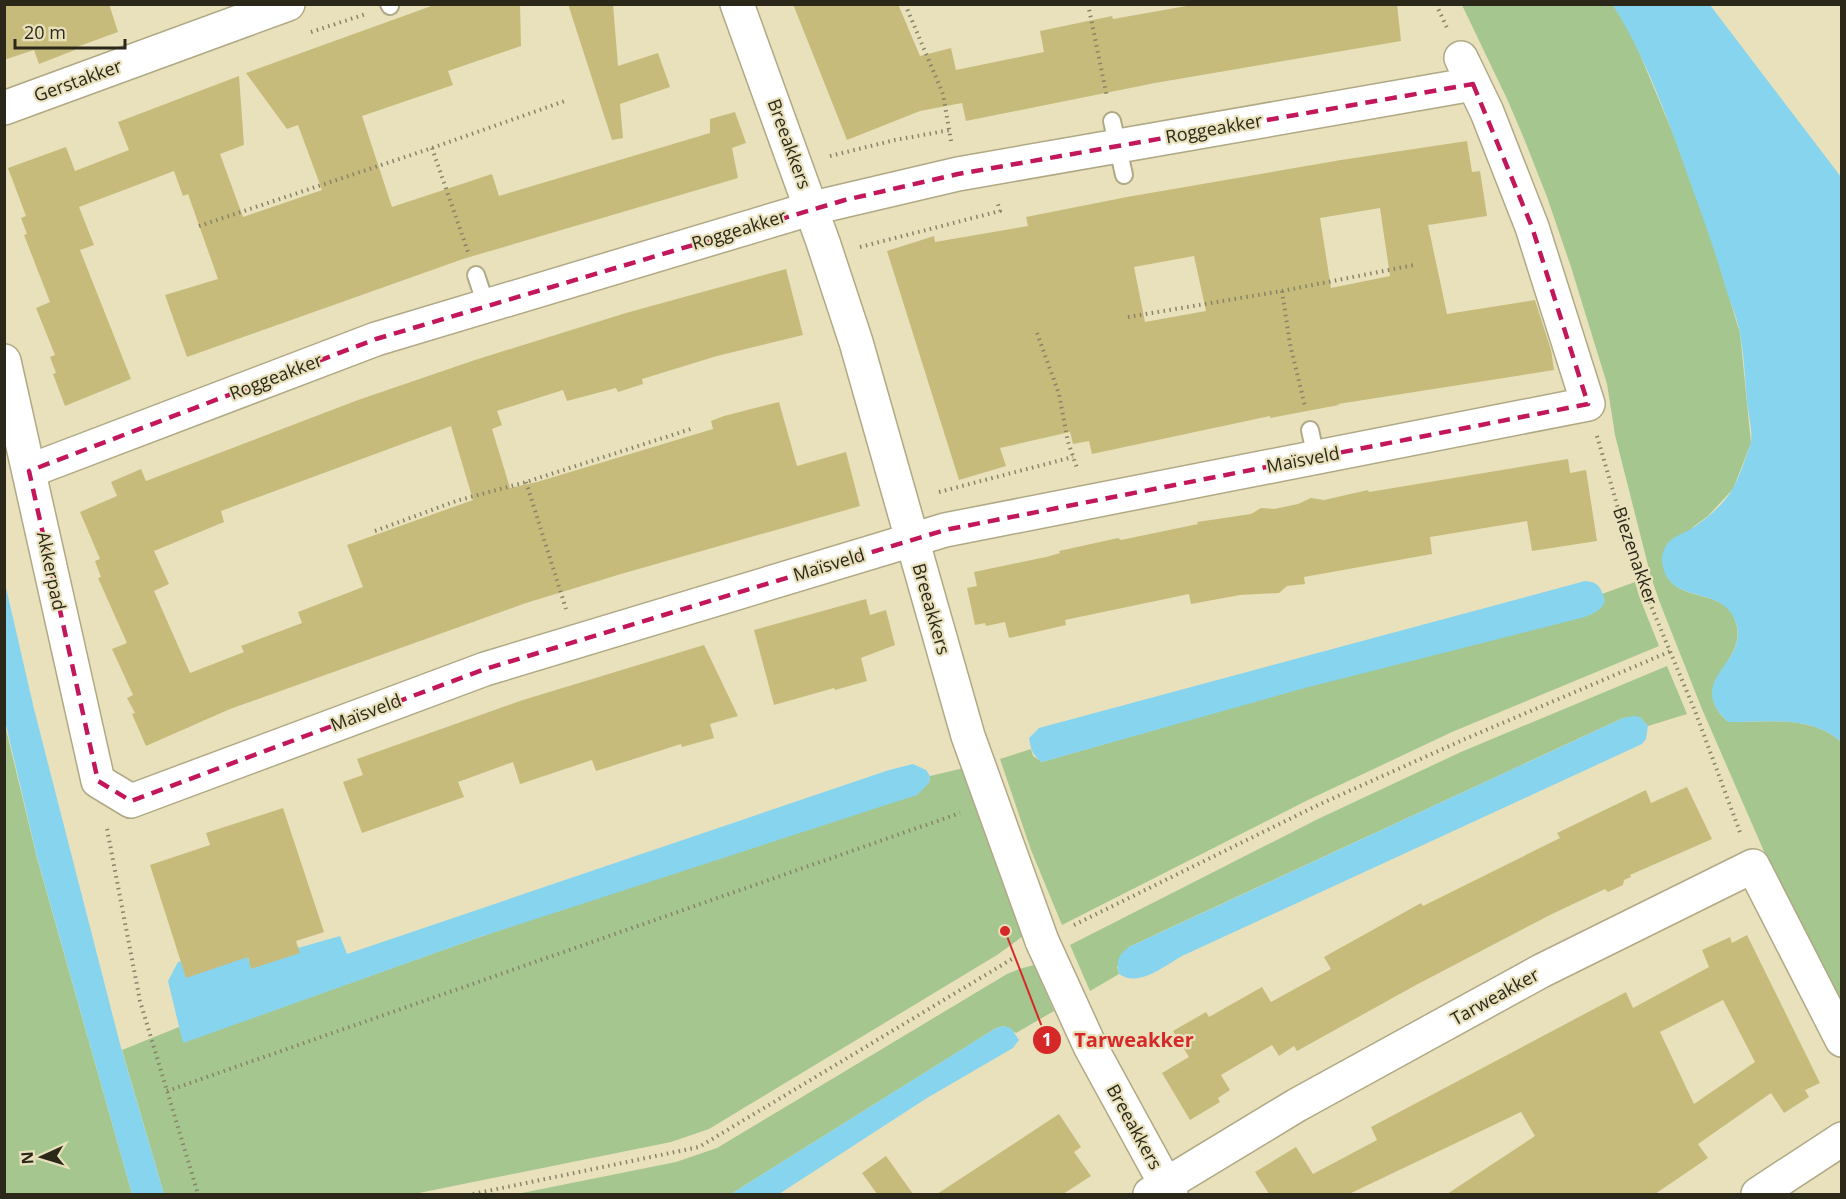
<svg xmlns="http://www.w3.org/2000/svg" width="1846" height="1199" viewBox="0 0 1846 1199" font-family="'Open Sans',sans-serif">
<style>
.green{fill:#a5c68e}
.water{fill:#87d4ef}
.building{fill:#c7bb7b;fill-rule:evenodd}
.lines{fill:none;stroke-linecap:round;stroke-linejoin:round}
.lane-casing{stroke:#b0a985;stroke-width:20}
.street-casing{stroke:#b0a985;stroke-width:36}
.path{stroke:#888369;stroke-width:4;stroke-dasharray:1.5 4.5;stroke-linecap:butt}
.lane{stroke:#fff;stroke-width:16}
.street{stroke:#fff;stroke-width:33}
.marked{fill:none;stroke:#c2185b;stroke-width:4.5;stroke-dasharray:12 8;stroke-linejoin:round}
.labels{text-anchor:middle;stroke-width:4.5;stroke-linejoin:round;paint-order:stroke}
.street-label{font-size:18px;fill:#2b281a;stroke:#e9e1bc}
.leader{fill:none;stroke:#d62828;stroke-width:2}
.callout-dot{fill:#d62828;stroke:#e9e1bc;stroke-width:2}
.mark-label{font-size:18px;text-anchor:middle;font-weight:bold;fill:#fff}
.callout-label{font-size:20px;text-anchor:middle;font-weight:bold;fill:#d62828;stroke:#e9e1bc;stroke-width:4.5;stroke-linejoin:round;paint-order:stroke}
</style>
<rect width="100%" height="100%" fill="#e9e1bc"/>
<g class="green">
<path d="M 1462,5 L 1613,5 L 1631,33 L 1674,136 L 1712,241 L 1740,333 L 1751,443 L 1733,489 L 1708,516 L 1693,527 L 1665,572 C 1678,606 1730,585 1737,627 C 1744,665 1686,683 1728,722 C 1765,722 1812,715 1841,742 L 1841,1006 L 1766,856 L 1702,709 L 1660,603 L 1651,577 L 1615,435 L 1607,384 L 1571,267 L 1547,197 L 1525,141 L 1508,101 Z"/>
<polygon points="1635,582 1639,596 1659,646 1452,732 1308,800 1062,925 1031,850 1000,759 1031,749 1033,756 1042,762 1605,601 1602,594"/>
<polygon points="1667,666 1687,714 1648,726 1640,717 1623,718 1163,931 1129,947 1117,967 1119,974 1090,991 1070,945 1318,819 1461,752"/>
<polygon points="4,721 37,858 132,1194 5,1194"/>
<polygon points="964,768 1023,936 997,955 709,1129 671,1142 414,1194 164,1194 122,1050 179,1027 184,1042 480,937 929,783 930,776"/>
<polygon points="1034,965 1054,1011 1016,1033 1004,1026 996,1028 731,1194 517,1194 676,1162 717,1148 1007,974 1019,969"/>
</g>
<g class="water">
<path d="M 1613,5 L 1710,5 L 1841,177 L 1841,742 C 1812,715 1765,722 1728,722 C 1684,680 1746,665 1737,626 C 1726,581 1666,609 1662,560 C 1662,553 1664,548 1668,543 C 1673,537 1684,533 1691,529 C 1706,519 1725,504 1733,488 C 1740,476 1745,459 1750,446 C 1754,434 1748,414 1747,401 C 1745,379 1744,355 1740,334 C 1738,320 1732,307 1728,295 C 1719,264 1709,234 1698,204 C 1674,137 1651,66 1613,5 Z"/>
<polygon points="4,579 34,709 120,1044 164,1194 132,1194 37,857 5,721"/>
<path d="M 1585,581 C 1600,582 1601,589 1605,601 C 1601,611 1594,613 1585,617 L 1301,689 L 1042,762 C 1032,755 1031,749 1029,738 L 1039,728 Z"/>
<path d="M 1634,716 L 1640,717 L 1648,726 L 1646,739 L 1642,744 L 1182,956 C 1164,966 1139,988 1119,974 C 1116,961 1118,955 1129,947 L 1623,718 Z"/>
<polygon points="913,764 926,770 930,776 929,783 917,795 480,937 183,1043 168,981 178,962 244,943 249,962 340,936 347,954 889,770"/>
<polygon points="1004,1026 1011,1028 1019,1040 1013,1048 927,1098 779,1194 731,1194 996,1028"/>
</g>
<g class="building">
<polygon points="4,4 109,4 118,32 74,48 75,50 39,64 34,50 4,60"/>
<polygon points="437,4 520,4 521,46 448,71 453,85 362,116 392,207 492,174 499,196 710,133 710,119 735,112 746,143 732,148 738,178 463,259 187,357 165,295 218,279 188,194 183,196 174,171 79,207 94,245 80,250 131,379 65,406 53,374 56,373 50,357 55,355 36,308 50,302 24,235 27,234 21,218 26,216 8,168 66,147 75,171 129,150 118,122 239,76 244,145 220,154 243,217 322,190 298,125 287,129 246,73"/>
<polygon points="568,4 613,4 618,66 658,53 670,87 620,104 623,138 612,140"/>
<polygon points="793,4 898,4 920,56 951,48 956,70 1044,52 1040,31 1112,16 1113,19 1198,4 1397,4 1401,41 1155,83 966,121 962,103 920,111 847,140"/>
<path d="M 1467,141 L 1472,172 L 1480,171 L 1487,216 L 1428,225 L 1447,314 L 1535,300 L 1551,350 L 1554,370 L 1338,404 L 1339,405 L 1270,418 L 1270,416 L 1092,454 L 1089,441 L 1073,444 L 1070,432 L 1000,448 L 1006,466 L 959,480 L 887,251 L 934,236 L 935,242 L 1028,226 L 1026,217 L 1127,197 L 1341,160 ZM 1380,208 L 1390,276 L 1331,288 L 1320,218 ZM 1194,256 L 1206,311 L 1145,322 L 1134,267 Z"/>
<path d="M 786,269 L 803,335 L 717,356 L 642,379 L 643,384 L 618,392 L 616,388 L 567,401 L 563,390 L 497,411 L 502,425 L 492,429 L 510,488 L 537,482 L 713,429 L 711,421 L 724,416 L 779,402 L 797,466 L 846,452 L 860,506 L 621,574 L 526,603 L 230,709 L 146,746 L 132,714 L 135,713 L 127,698 L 133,695 L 112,649 L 127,643 L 98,578 L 101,577 L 95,561 L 100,559 L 80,512 L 117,496 L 111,482 L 141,469 L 146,481 L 358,400 L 475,360 L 626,313 ZM 451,426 L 473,500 L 347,545 L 363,587 L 298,612 L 302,623 L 241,646 L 244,652 L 190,673 L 154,591 L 169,584 L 154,551 L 224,522 L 221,511 Z"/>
<polygon points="1568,459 1570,473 1586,470 1597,541 1532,551 1527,521 1430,537 1432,554 1304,577 1305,584 1287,586 1279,593 1240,595 1191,604 1189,594 1065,620 1066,625 1009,638 1005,622 986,626 985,623 975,625 967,588 977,586 974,572 1046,557 1060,553 1059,551 1118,538 1121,540 1198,524 1197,522 1251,514 1261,508 1274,509 1298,504 1311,498 1324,500 1368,490 1369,492"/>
<polygon points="866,599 870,615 886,610 895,645 861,658 867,681 835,690 834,688 774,705 754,630"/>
<polygon points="704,645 738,716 710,724 714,738 682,747 681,744 596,771 592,760 520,784 513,762 458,782 464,797 362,833 343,782 363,775 357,759 523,700"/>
<polygon points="1687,787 1712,839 1630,875 1631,877 1624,880 1623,885 1608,892 1605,889 1552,914 1416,985 1297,1051 1294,1046 1279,1056 1272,1045 1221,1075 1230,1090 1218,1098 1220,1102 1190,1120 1162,1073 1189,1057 1173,1031 1206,1012 1209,1017 1262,987 1271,1002 1331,969 1324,957 1421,903 1423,906 1560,838 1557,833 1646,790 1651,803"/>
<polygon points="283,808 324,932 296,941 300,953 251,969 248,957 186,978 150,865 210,845 206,833"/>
<path d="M 1747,935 L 1820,1083 L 1805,1090 L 1809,1097 L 1784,1113 L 1771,1093 L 1698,1144 L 1708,1158 L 1655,1194 L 1447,1194 L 1535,1136 L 1521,1112 L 1349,1194 L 1269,1194 L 1255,1172 L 1296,1147 L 1313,1174 L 1377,1140 L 1371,1127 L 1626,992 L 1633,1008 L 1709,967 L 1702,950 L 1730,937 L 1732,943 ZM 1723,1000 L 1755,1062 L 1694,1104 L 1660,1032 Z"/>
<polygon points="1059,1114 1081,1147 1074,1152 1091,1176 1063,1194 937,1194"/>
<polygon points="886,1156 913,1194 877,1194 862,1173"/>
</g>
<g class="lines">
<defs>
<g id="lane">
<polyline points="389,4 390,6"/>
<polyline points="1112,121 1124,175"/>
<polyline points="476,275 486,305"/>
<polyline points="1310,430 1316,458"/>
</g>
<g id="street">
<polyline points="737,4 823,242 856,342 968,736 1042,941 1090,1046 1171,1194"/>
<polyline points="4,108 288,4"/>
<polyline points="4,361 98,781 131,801 485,669 945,530 1588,404 1532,227 1487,112 1461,58"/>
<polyline points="29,471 376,339 813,208 958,174 1473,84"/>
<polyline points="1150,1194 1297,1105 1541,971 1753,866 1842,1040"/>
<polyline points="1758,1194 1842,1139"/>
</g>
</defs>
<use href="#lane" class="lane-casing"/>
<use href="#street" class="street-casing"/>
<g class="path">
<polyline points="905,4 943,94 951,141"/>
<polyline points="1088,4 1107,97"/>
<polyline points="1436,4 1447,28"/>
<polyline points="311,32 366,14"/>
<polyline points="432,148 468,252"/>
<polyline points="830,156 895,140 950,130"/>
<polyline points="199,226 432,148 565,101"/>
<polyline points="860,247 1000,211 997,201"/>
<polyline points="1282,291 1290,344 1305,406"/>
<polyline points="1128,317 1282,291 1414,265"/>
<polyline points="1037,333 1059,394 1068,442 1077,468"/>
<polyline points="1597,436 1636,570 1695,711 1741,835"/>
<polyline points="526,482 566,609"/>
<polyline points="939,492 1073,457"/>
<polyline points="375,531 456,501 526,482 694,428"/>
<polyline points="107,829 140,1001 198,1194"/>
<polyline points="1074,925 1318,805 1465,739 1671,651"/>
<polyline points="167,1091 960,813"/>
<polyline points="473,1194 699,1147 1012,959"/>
</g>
<use href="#lane" class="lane"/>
<use href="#street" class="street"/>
</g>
<path class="marked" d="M 1473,84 L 1532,227 L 1588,404 L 945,530 L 485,669 L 131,801 L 98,781 L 29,471 L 376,339 L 845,200 L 958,174 Z"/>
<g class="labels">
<g class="street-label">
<text transform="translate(78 81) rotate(-20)" y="6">Gerstakker</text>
<text transform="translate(1214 129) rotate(-10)" y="6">Roggeakker</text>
<text transform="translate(789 144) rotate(70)" y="6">Breeakkers</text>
<text transform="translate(739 230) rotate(-17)" y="6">Roggeakker</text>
<text transform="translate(276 377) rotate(-21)" y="6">Roggeakker</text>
<text transform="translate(1303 460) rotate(-11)" y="6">Maïsveld</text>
<text transform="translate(1635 556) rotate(71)" y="6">Biezenakker</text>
<text transform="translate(829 565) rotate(-17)" y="6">Maïsveld</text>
<text transform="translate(51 571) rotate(78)" y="6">Akkerpad</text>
<text transform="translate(931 609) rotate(74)" y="6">Breeakkers</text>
<text transform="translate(366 713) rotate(-21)" y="6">Maïsveld</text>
<text transform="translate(1495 997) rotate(-29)" y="6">Tarweakker</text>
<text transform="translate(1134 1127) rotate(61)" y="6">Breeakkers</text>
</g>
</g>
<path class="leader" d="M1005 931L1047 1040"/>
<g class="callout-dot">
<circle cx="1005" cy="931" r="6"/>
<circle cx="1047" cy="1040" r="15"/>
</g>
<g class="mark-label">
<text x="1047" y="1046">1</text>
</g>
<g class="callout-label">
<text x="1134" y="1047">Tarweakker</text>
</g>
<rect width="1846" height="1199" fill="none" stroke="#2b281a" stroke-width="12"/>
<g transform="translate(42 1157) rotate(266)" stroke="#e9e1bc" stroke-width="4.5" paint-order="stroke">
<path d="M0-4.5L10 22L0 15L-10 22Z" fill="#2b281a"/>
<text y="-9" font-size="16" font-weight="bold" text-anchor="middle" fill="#2b281a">N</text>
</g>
<path d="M15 39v9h110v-9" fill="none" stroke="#2b281a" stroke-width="3"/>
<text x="24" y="39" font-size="18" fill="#2b281a" stroke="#e9e1bc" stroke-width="4.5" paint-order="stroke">20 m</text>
</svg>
